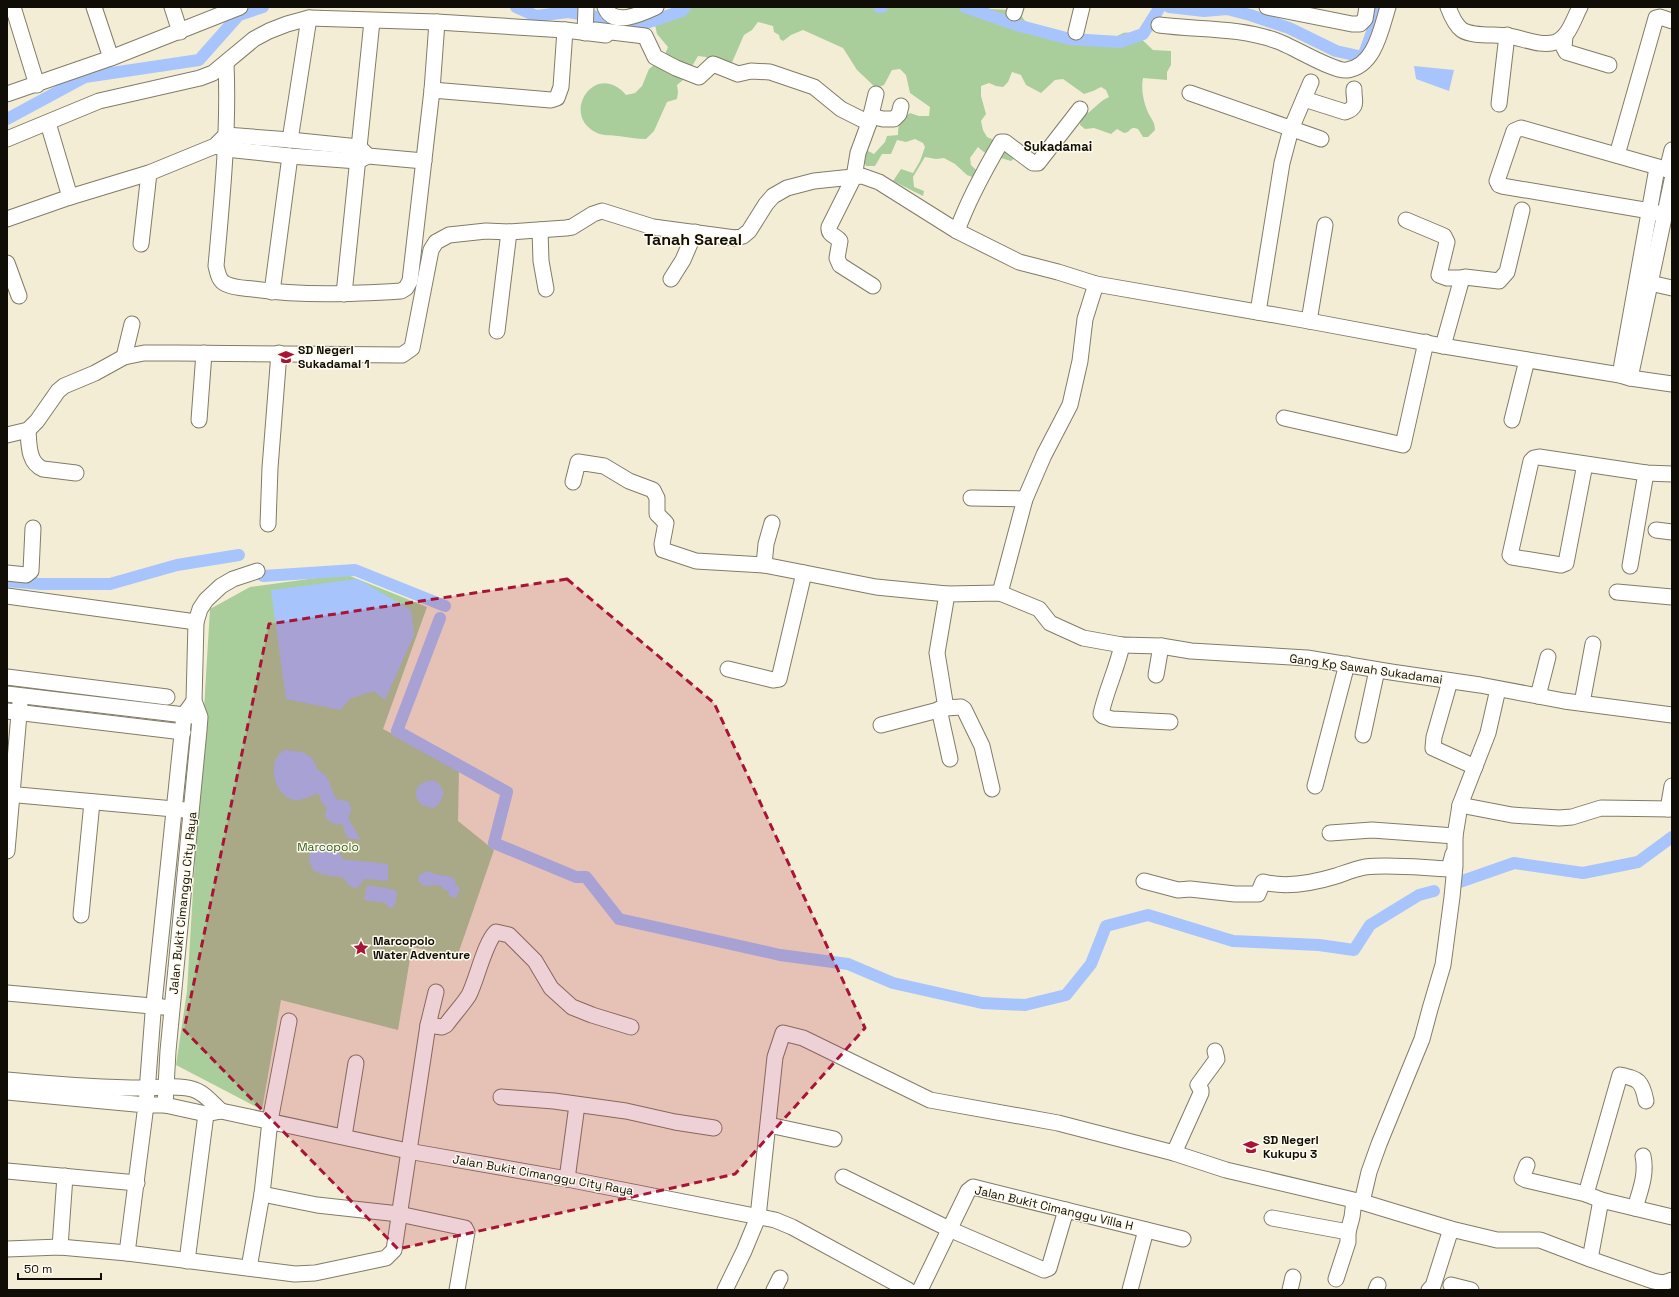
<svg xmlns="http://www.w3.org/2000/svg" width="1679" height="1297" viewBox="0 0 1679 1297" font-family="'Space Grotesk',sans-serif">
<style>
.green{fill:#a9ce9b}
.water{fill:#a7c5fc}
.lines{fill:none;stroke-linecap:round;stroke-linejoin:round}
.canal{stroke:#a7c5fc;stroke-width:12}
.minor-casing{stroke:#817c67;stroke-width:17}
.minor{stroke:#fff;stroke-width:15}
.marked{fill:#a91336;fill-opacity:0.2;stroke:#a91336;stroke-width:3;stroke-dasharray:8 5;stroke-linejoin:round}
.labels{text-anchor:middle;stroke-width:3;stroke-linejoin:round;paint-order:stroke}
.poi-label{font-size:12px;font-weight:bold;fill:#0f0d06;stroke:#fefaed;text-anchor:start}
.street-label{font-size:12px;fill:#0f0d06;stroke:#fefaed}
.park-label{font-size:12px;fill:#33631c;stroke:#fefaed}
.neighbourhood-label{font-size:13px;font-weight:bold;fill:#0f0d06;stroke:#fefaed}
.district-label{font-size:16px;font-weight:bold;fill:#0f0d06;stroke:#fefaed}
</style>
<rect width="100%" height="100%" fill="#f4edd6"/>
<g class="green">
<path d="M 676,7 L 984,7 L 991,9 L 1010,10 L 1020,14 L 1025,21 L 1060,37 L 1070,39 L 1080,34 L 1090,37 L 1106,46 C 1110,43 1116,36 1121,34 C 1133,28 1145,43 1153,50 L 1171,51 L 1171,65 L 1167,72 L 1167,80 L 1143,78 C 1141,89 1143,99 1147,110 C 1150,118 1155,121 1155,130 L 1148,137 L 1143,137 L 1138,129 C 1133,127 1131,128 1128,132 L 1124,133 L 1117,129 L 1111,134 L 1094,128 L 1085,129 L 1080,125 L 1081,117 C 1094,111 1096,103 1109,97 L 1106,90 L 1101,87 L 1093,91 L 1084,94 L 1063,79 L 1055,80 L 1041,93 L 1026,85 L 1021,75 L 1012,72 L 1008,82 L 1003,87 L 996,86 L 989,83 L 981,86 L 981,96 L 986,114 L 981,121 L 983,130 L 987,137 L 996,141 L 1015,158 L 1011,161 C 997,156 989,158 978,147 L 970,158 L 971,165 L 978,172 L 975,178 L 967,175 L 955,164 L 944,158 L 936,159 L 925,157 L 913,177 L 914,187 L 924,191 L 923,196 L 893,181 L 901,169 L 913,173 L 920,161 L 925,147 L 923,143 L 915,139 L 906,142 L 897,140 L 891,154 L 882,154 L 875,166 L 866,166 L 862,157 L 866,150 L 874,154 L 885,142 L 887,136 L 898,135 C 898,124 900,119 910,113 L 919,116 L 929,116 L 930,107 L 910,93 L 906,75 L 900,69 L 892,70 L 884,85 L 876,88 L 857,70 L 843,48 L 803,30 L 791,35 L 783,41 L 780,39 L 779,35 L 774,32 L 773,26 L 758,22 L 752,30 L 744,35 L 730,67 L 713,64 L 706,57 L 698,56 L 691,68 L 684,70 L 683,80 L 677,85 L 678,92 L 677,99 L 667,102 L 654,131 L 646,139 C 637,139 628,137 618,136 C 611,135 604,136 597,133 C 559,116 595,59 626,95 L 635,93 L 642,86 L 649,69 L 664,57 L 668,47 L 657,34 L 655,25 L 663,19 L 672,16 Z"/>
<polygon points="345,574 427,607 383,729 459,768 458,821 494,850 457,957 412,947 398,1030 281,1000 262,1110 176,1065 187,991 210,609 250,587"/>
</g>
<g class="water">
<polygon points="1414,66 1454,70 1449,91 1416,79"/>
<polygon points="358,579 411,610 414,635 385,700 374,691 351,698 340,710 286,699 271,590"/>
<path d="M 284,750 L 303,752 L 313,759 L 317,769 L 327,777 L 335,797 L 338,800 L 348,801 C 352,808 352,811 348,818 L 361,840 L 347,838 L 342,823 L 337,825 L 327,820 L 325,814 L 327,808 L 322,803 L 318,793 C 311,796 302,801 294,800 C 277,797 269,771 277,757 C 279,754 282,752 284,750 Z"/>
<path d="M 434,780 L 439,784 L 444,792 L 440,803 L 434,808 C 429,807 424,806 421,804 C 414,799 415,788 421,784 C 425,781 429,781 434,780 Z"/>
<path d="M 320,843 C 332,843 337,848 343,859 L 388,864 L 388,881 L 365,879 L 357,888 L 351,887 L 342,877 C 327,875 310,877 309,857 C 309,850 314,846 320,843 Z"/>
<path d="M 428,871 C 436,877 448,873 456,880 L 455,884 L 460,889 L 456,898 L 449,896 L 448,891 L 444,890 L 442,886 L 433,885 L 424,886 L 418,881 L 419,875 Z"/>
<polygon points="367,885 392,889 397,892 396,901 394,907 389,908 385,903 364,900"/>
</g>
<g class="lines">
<g class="canal">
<polyline points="516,7 536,16 568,12 609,19 646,23 682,11 685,7"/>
<polyline points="879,7 882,7"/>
<polyline points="965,7 1017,25 1070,39 1120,42 1143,34 1160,7"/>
<polyline points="1169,7 1204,11 1227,9 1250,15 1289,28 1336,51 1363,57 1381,7"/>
<polyline points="7,119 85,77 199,60 239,15 263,7"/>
<polyline points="263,576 355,570 445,606"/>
<polyline points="7,581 41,584 110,584 177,565 239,555"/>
<polyline points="440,618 397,731 507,792 494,843 576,877 586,877 619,919 780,955 848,964 893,983 982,1003 1025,1005 1066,995 1091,964 1106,926 1148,915 1233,941 1319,945 1354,950 1370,925 1419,895 1434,891"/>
<polyline points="1451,885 1514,863 1583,873 1638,862 1672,837"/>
</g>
<defs>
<g id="minor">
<polyline points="13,7 37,85"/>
<polyline points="94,7 111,58"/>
<polyline points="172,7 180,32"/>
<path d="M 605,7 C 613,28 643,13 656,7"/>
<polyline points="1267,7 1352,24 1360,24 1365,19 1367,7"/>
<path d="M 1448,7 C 1451,15 1455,25 1462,30 C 1473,37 1495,34 1508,36 C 1523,38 1541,47 1556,42 C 1569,37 1574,18 1580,7"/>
<polyline points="1014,13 1016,7"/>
<path d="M 1159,25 C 1198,30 1239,27 1277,41 C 1292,46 1334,72 1347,70 C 1375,66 1381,29 1388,7"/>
<polyline points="595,30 645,36 655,57 676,68 699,77 713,64 738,74 751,71 770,72 814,87 841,109 869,123"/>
<polyline points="1076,32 1082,7"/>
<polyline points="585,33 586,7"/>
<polyline points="1565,36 1564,48 1566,52 1609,65"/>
<path d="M 226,63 C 229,131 222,199 216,266 C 218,274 219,281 226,284 C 234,288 245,288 253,289 C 302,296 352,294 401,291 L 406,288 L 410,281 L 432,90 L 437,22"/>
<polyline points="432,90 551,100 557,98 561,87 565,30"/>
<polyline points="1190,93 1321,139"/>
<polyline points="7,94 111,58 240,7"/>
<path d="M 1304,99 L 1345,112 C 1360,107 1353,99 1354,89"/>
<polyline points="1499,104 1507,35"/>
<polyline points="870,116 883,119 894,119 899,114 901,106"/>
<polyline points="48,123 70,197"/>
<polyline points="7,139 99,101 200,78 213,73 254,39 269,31 287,24 309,18 437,22 565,30 606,35"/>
<polyline points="290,140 309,18"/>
<polyline points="216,146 226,149 290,156 358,161 368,156 424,161"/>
<polyline points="1617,155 1656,18 1660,17 1672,21"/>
<polyline points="1667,170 1672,150"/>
<polyline points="1664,215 1650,211 1502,186 1499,185 1497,181 1514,131 1521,128 1672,171"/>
<polyline points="7,219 70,197 149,173 215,146 226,135 290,140 359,147 368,156"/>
<polyline points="1406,220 1444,236 1447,242 1439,275 1447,278 1462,278"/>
<polyline points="540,230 541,261 546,289"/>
<path d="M 957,231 C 968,200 984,171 1001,142 L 1005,142 L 1033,163 L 1038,163 L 1080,109"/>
<polyline points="141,244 149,173"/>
<polyline points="7,263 19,296"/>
<polyline points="671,279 683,260 695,232"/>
<polyline points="1650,283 1672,288"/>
<path d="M 873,286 L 840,265 L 837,258 L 840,241 C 836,235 828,236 829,227 L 854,177 L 858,153 L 869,123 L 876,94"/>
<polyline points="272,292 290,156"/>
<polyline points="344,294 372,21"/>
<polyline points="1258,312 1282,163 1291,129 1311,82"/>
<polyline points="1309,321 1325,225"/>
<polyline points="497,331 509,232"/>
<polyline points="1443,346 1462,278 1465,277 1499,281 1507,272 1522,210"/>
<polyline points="124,357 132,324"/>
<polyline points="1620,375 1657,168"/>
<polyline points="1630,378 1672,180"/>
<polyline points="1284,418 1403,445 1426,342"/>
<polyline points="199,420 204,353"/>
<polyline points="1512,420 1527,360"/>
<path d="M 28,430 C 29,444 28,463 43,469 L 76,473"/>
<polyline points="7,435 28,430 37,421 58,391 64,386 95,373 124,357 144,353 176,353 402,355 412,348 431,250 436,242 449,235 486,231 509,232 566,228 572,227 593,214 602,211 653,227 735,238 743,236 749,231 766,204 773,196 787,188 814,181 862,176 879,182 957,231 1019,262 1058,272 1096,284 1309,321 1443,346 1620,375 1630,378 1672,384"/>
<polyline points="1585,464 1566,563 1561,565 1512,557 1510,555 1531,461 1534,458 1539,457 1646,473 1672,474"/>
<polyline points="573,482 578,462 604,466 629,481 653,490 657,498 657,514 666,523 662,544 663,550 696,561 764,565 876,587 947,594 1000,593 1039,609 1050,623 1083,638 1122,645 1161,646 1191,651 1307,658 1391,672 1480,685 1564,701 1672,715"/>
<polyline points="971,498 1025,499"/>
<polyline points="268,524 270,468 279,353"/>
<polyline points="1656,530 1672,532"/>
<polyline points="764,565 766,544 772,523"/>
<polyline points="1630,566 1646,473"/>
<polyline points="7,573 26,575 31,571 33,528"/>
<polyline points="1617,592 1672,597"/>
<polyline points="1000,593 1025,499 1044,455 1070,405 1080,361 1085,319 1096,284"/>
<polyline points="947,594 937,653 946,708 961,707 964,709 982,746 992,789"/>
<polyline points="7,596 196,622"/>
<path d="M 1122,645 C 1117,669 1106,690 1101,714 L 1103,716 L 1112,719 L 1170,722"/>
<polyline points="728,669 773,680 779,679 804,573"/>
<polyline points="1156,675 1161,646"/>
<polyline points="7,677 167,697"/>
<polyline points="1450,681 1434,737 1433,748 1475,767"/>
<polyline points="7,694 193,716"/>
<polyline points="1538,696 1548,657"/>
<polyline points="194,701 184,715 153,1013 146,1105 165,1105 206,1114 221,1111 408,1151 567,1179 775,1220 792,1227 908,1290"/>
<polyline points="1582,703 1593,644"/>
<polyline points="939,709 950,759"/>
<polyline points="7,711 183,732"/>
<polyline points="881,725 946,708"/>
<polyline points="1363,735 1377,670"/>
<polyline points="1315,786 1347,664"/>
<polyline points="7,794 185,810"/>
<polyline points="1460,805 1512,815 1559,818 1572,817 1601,808 1672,809"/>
<polyline points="1668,809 1672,786"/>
<polyline points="1330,833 1372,830 1455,836"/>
<polyline points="7,851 20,703"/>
<path d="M 1144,881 L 1178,890 L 1190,889 L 1235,894 L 1258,894 L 1263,882 C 1286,888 1313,883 1336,876 C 1345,873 1355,869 1365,867 C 1393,864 1422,868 1449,869 L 1453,854"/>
<polyline points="81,915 92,802"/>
<polyline points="7,993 163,1007"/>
<path d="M 428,1025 L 442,1027 L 446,1025 C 453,1015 462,1006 469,995 C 477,979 485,942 496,932 L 509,935 L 535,961 L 551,988 L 572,1007 L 592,1015 L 631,1027"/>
<path d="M 7,1080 C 48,1084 90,1087 131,1088 C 150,1089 175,1084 192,1089 C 204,1092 212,1103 221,1111"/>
<polyline points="7,1092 146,1105 127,1253"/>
<polyline points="501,1097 554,1101 626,1111 675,1122 714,1128"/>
<polyline points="165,1105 168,1051 199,730 200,717 194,701 196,622 200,609 206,600 221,586 233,579 257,571"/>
<polyline points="769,1125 834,1139"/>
<polyline points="344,1136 356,1063"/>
<polyline points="1174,1153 1201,1093 1201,1090 1198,1085 1217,1059 1215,1051"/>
<polyline points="1527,1165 1522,1178 1526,1180 1586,1194"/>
<polyline points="7,1171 137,1183"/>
<polyline points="843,1177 949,1229 1044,1270 1049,1268 1066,1210"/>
<polyline points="567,1179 577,1105"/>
<polyline points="262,1194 317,1205 399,1214 465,1228 467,1232 457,1290"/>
<path d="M 1601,1200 L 1586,1194 L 1620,1075 C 1639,1079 1642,1081 1646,1101"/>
<polyline points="1362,1202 1369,1172 1379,1144 1422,1039 1430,1009 1443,965 1452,897 1455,866 1455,836 1460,805 1488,733 1498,689"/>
<path d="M 1635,1208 C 1640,1191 1647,1174 1643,1156"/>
<polyline points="1272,1218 1348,1232 1352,1217 1354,1201"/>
<polyline points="60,1247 65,1176"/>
<polyline points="7,1249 60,1247 127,1253 295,1274 315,1273 386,1258 394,1250 428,1025 436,992"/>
<polyline points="1590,1259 1601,1200 1672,1217"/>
<polyline points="187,1261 206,1114"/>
<polyline points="249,1268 262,1194 270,1121 289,1021"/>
<polyline points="1336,1279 1348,1242 1348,1232"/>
<polyline points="1451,1285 1471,1290"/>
<polyline points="725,1290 744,1251 758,1217 775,1057 783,1033 803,1038 930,1100 1058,1123 1174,1153 1226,1170 1362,1202 1451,1229 1497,1240 1540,1240 1590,1259 1653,1281 1663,1283 1672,1280"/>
<polyline points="774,1290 780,1278"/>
<polyline points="920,1290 968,1191 973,1187 1183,1239"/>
<polyline points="1130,1290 1146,1230"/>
<polyline points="1290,1290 1293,1277"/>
<polyline points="1376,1290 1378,1285"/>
<polyline points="1429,1290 1433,1286 1451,1229"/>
</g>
</defs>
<use href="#minor" class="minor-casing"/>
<use href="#minor" class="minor"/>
</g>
<path class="marked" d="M 567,579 L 714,703 L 865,1028 L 735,1174 L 398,1249 L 184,1030 L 269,624 Z"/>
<defs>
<symbol id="school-bare" viewBox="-9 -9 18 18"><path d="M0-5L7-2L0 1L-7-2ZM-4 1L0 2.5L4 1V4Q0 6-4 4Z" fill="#a91336" stroke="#fefaed" stroke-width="2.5" paint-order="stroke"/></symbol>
<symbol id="sight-bare" viewBox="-9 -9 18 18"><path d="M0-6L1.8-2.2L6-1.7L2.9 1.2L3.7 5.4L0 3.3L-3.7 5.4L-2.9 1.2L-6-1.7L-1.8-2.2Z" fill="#a91336" stroke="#fefaed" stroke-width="2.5" paint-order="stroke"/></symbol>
</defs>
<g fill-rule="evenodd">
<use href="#school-bare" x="275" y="346" width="22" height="22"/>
<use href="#sight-bare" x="350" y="937" width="22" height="22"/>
<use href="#school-bare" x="1240" y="1136" width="22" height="22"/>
</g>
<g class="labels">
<g class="poi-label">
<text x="298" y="354">SD Negeri<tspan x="298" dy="14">Sukadamai 1</tspan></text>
<text x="373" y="945">Marcopolo<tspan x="373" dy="14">Water Adventure</tspan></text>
<text x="1263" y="1144">SD Negeri<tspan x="1263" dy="14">Kukupu 3</tspan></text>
</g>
<g class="street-label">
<text transform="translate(1366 669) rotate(8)" y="4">Gang Kp Sawah Sukadamai</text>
<text transform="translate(183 903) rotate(-84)" y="4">Jalan Bukit Cimanggu City Raya</text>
<text transform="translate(543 1175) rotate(10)" y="4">Jalan Bukit Cimanggu City Raya</text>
<text transform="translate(1054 1208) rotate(13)" y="4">Jalan Bukit Cimanggu Villa H</text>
</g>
<g class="park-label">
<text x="328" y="851">Marcopolo</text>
</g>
<g class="neighbourhood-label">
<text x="1058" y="151">Sukadamai</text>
</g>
<g class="district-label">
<text x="693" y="245">Tanah Sareal</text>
</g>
</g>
<rect width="1679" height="1297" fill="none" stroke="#0f0d06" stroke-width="16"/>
<path d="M18 1273v6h83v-6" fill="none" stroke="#0f0d06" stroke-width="2"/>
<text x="24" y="1273" font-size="12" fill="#0f0d06" stroke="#fefaed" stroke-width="3" paint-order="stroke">50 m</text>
</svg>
